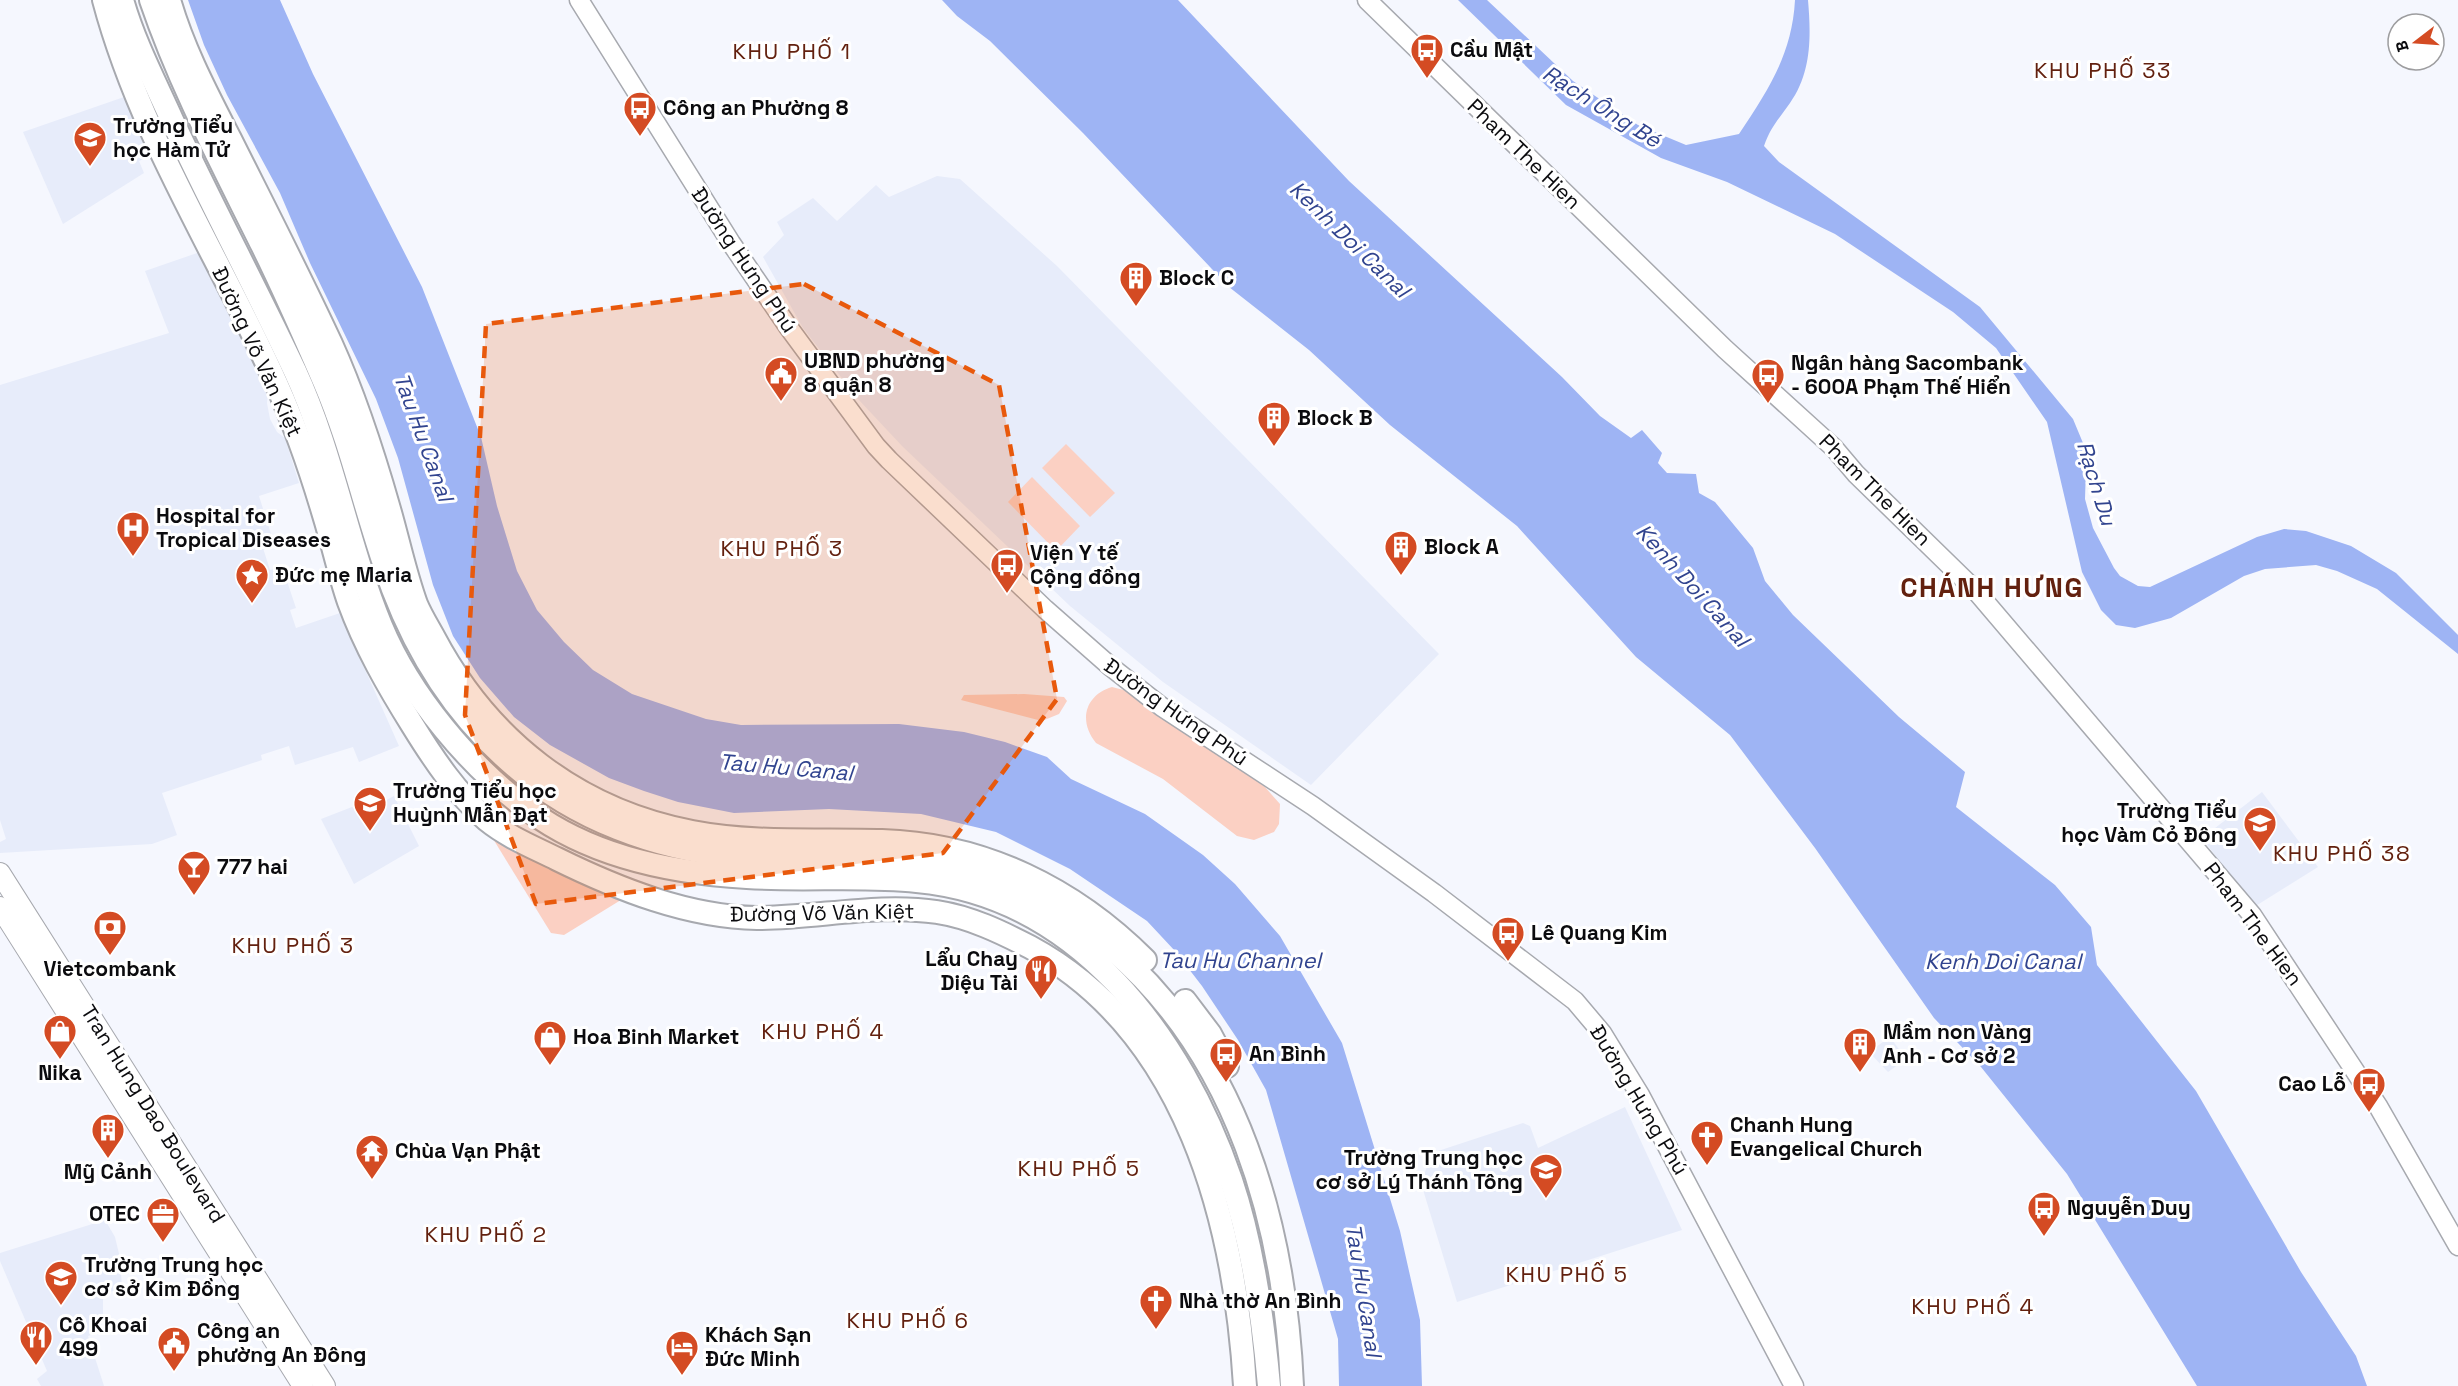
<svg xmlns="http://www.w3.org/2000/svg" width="2458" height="1386" viewBox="0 0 2458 1386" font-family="'Space Grotesk',sans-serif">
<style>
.built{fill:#e7ecfa}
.green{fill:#fbd0c3}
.water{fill:#9eb4f4}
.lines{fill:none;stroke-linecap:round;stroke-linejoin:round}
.secondary-casing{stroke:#a7a9af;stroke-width:21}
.primary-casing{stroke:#a7a9af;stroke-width:22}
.highway-casing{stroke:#a7a9af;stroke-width:26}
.secondary{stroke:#fff;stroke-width:18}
.primary{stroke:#fff;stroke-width:20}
.highway{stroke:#fff;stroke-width:22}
.marked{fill:#e8590c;fill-opacity:0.2;stroke:#e8590c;stroke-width:4.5;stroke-dasharray:12 8;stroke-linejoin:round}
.labels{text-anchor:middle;stroke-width:6;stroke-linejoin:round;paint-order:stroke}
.poi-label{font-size:21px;font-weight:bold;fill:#0b0b0e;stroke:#fff;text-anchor:start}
.street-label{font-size:21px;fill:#0b0b0e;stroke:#fff}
.neighbourhood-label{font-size:22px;letter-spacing:1.5px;fill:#63210f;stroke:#fff}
.water-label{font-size:22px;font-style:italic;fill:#31448f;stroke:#fff}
.district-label{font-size:27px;font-weight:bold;letter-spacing:1.5px;fill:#63210f;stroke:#fff}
</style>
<rect width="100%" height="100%" fill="#f5f7fe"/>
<g class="built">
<polygon points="124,97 150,156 139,161 144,173 63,224 23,132"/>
<polygon points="937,176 960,179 1057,266 1439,654 1311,785 1163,682 1070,606 902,446 858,399 803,328 763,257 784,235 777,222 813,198 837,221 876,185 889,197"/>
<polygon points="200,252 268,392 267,403 270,419 277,432 285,438 299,483 259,496 271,534 263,537 265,544 262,545 270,570 274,569 276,575 284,572 296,608 290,610 296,628 340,613 399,746 359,762 353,747 295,765 289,746 261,755 262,760 162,793 177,835 152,844 0,853 0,842 6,839 0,820 0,385 169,333 145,271"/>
<polygon points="2262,792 2318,867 2254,907 2202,838"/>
<polygon points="394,796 419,846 354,884 321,819 352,807 364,812"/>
<polygon points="1890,1037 1906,1059 1888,1072 1869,1052"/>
<polygon points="1625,1107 1682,1230 1457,1302 1421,1183 1432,1153 1523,1123 1530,1126 1538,1148"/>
<polygon points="105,1220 115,1237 120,1258 122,1288 103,1294 103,1331 88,1336 104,1386 41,1386 37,1379 47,1371 0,1261 0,1253"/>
</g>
<g class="green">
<polygon points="1066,444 1115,493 1090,517 1042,468"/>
<polygon points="1032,477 1080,526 1056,551 1008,502"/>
<path d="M 1112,687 L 1135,693 L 1265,787 L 1280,804 L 1279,824 L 1274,832 L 1254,840 L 1237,836 L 1163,779 L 1096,743 C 1078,721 1085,695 1112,687 Z"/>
<polygon points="1024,694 1064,697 1067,701 1059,714 1042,721 961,700 964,695"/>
<polygon points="487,829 629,895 564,935 551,933"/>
</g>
<g class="water">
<polygon points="188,0 280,0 313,74 422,287 481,437 497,506 517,571 537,610 564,642 593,670 632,694 706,719 741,725 899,724 964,732 1005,742 1047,757 1071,779 1145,814 1203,855 1235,884 1280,936 1342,1043 1400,1231 1420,1320 1422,1386 1339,1386 1338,1339 1266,1090 1238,1040 1202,986 1175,951 1147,921 1070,869 996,832 921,814 829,809 734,813 678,802 644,791 609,778 550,745 514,717 480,678 453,636 433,585 398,458 376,399 310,263 280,193 227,95 204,45"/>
<polygon points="942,0 1178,0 1349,181 1562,377 1600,416 1631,438 1642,430 1662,453 1658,463 1667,473 1696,474 1699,493 1715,502 1753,548 1765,581 1793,615 1899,717 1965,772 1956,807 2055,885 2091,927 2097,965 2196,1091 2301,1272 2356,1356 2367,1386 2197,1386 2067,1174 1981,1067 1934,1018 1815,848 1730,735 1636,657 1517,526 1390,425 1309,350 1229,287 1083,133 990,41 957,16"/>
<path d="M 1458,0 L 1487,0 L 1573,81 L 1638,125 L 1686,145 L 1739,134 C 1768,90 1792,55 1795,0 L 1808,0 C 1811,35 1812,72 1790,103 C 1779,119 1771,126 1764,146 L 1779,162 L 1980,307 L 2073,419 L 2083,443 L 2086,467 L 2085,499 L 2093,528 L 2114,568 L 2120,576 L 2138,586 L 2150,587 L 2257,537 L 2284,529 L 2306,531 L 2351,546 L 2396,573 L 2458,635 L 2458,654 L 2377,589 L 2337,571 L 2316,565 L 2265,569 L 2244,576 L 2171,618 L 2135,628 L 2116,625 L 2101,610 L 2082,572 L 2047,422 L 1996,348 L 1953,312 L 1835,234 L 1727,182 L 1661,158 L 1566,105 Z"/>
</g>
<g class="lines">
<defs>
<g id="secondary">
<polyline points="579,0 731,243 789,328 876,446 889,460 1045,609 1111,667 1162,707 1313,806 1434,893 1575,1001 1602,1033 1640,1095 1794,1386"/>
<polyline points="1367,0 1725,349 1834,448 1856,474 1976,591 2252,915 2378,1106 2458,1246"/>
</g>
<g id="primary">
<polyline points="0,873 325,1386"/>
<polyline points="0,907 303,1386"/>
</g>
<g id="highway">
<path d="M 104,0 C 140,136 219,256 276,383 C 295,425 311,471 324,515 C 333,544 339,573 349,602 C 365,646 388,686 413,726 C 434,760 457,794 487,820 C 508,837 533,847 557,859 C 618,889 688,917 757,918 C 817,918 878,903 937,912 C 970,917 1001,932 1030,947 C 1187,1032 1235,1221 1245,1386"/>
<path d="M 122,0 C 134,42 154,80 172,120 C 211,204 255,286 295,371 C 333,453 347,543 381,626 C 410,696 470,767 530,811 C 591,856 673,873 747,877 C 803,881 861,875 917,881 C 1078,896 1182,1037 1231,1180 C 1253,1245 1263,1318 1269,1386"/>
<path d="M 151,0 C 180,85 222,164 262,245 C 284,289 304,335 324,381 C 353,448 367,520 393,589 C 419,657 460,720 516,767 C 575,819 656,849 734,856 C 797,861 860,856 923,864 C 994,872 1056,903 1111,948 C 1238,1055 1285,1225 1292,1386"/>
<path d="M 169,0 C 183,49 207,94 230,139 C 264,207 299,275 331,344 C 355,397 373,453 389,509 C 398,540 405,574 416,604 C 421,616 428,627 434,638 C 488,740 577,810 692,832 C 754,844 819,839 882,841 C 984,844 1074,889 1145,960"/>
<polyline points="1185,1001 1210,1034 1227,1066"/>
</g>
</defs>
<use href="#secondary" class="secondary-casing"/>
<use href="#primary" class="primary-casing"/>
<use href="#highway" class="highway-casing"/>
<use href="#secondary" class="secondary"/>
<use href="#primary" class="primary"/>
<use href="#highway" class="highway"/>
</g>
<path class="marked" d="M 804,284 L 999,385 L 1057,699 L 943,853 L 536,904 L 465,715 L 486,324 Z"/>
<defs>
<symbol id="bus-pin" viewBox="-11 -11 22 30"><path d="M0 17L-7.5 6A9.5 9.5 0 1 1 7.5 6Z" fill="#d44b23" stroke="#fff"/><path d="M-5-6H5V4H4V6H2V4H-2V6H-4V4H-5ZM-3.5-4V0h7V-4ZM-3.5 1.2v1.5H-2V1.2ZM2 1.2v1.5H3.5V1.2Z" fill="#fff"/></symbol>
<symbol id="school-pin" viewBox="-11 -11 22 30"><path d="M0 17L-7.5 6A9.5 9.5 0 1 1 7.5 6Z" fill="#d44b23" stroke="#fff"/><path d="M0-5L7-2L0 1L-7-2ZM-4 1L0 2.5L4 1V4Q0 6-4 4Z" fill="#fff"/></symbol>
<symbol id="building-pin" viewBox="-11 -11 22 30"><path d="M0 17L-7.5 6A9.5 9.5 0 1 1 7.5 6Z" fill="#d44b23" stroke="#fff"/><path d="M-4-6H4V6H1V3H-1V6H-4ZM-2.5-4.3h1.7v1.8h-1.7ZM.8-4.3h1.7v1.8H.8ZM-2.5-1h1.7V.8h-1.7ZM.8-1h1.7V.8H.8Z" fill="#fff"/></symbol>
<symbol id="civic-pin" viewBox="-11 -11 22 30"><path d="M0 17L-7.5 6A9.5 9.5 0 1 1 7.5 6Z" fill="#d44b23" stroke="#fff"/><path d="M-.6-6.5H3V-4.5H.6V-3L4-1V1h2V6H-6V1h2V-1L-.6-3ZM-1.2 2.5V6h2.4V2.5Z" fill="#fff"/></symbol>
<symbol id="hospital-pin" viewBox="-11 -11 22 30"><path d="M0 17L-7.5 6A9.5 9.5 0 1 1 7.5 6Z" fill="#d44b23" stroke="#fff"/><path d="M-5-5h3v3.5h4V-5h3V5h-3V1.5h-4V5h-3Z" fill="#fff"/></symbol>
<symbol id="sight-pin" viewBox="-11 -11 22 30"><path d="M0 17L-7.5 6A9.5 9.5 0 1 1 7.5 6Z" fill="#d44b23" stroke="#fff"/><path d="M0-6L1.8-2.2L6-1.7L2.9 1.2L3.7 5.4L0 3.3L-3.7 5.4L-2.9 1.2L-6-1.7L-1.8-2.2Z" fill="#fff"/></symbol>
<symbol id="bar-pin" viewBox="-11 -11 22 30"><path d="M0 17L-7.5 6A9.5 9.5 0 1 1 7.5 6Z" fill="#d44b23" stroke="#fff"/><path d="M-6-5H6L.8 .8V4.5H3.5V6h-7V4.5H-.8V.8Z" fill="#fff"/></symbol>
<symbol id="bank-pin" viewBox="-11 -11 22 30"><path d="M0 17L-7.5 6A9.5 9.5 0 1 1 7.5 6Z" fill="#d44b23" stroke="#fff"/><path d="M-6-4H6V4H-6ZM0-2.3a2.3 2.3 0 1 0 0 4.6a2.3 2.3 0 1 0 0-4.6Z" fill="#fff"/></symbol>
<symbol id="restaurant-pin" viewBox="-11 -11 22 30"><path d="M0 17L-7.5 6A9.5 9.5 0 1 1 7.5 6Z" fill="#d44b23" stroke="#fff"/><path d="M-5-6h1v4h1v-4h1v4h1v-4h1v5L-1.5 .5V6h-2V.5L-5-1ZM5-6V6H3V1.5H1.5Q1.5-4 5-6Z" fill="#fff"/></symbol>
<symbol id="shop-pin" viewBox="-11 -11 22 30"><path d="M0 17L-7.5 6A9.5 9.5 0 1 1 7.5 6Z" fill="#d44b23" stroke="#fff"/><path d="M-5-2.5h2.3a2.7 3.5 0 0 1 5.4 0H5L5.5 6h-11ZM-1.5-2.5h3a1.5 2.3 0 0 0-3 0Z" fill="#fff"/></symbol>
<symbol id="church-pin" viewBox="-11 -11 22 30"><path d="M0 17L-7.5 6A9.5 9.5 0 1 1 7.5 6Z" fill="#d44b23" stroke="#fff"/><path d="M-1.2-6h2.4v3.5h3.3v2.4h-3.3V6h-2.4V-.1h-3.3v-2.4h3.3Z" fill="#fff"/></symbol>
<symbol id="temple-pin" viewBox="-11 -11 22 30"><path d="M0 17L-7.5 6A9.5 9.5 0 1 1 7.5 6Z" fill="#d44b23" stroke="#fff"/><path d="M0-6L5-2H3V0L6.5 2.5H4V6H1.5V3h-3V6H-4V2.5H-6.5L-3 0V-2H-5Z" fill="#fff"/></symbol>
<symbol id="office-pin" viewBox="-11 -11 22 30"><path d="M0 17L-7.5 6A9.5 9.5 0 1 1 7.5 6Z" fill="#d44b23" stroke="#fff"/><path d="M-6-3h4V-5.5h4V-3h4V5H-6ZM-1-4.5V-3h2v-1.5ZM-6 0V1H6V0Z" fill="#fff"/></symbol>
<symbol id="hotel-pin" viewBox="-11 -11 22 30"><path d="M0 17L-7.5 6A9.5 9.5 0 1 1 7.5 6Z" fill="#d44b23" stroke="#fff"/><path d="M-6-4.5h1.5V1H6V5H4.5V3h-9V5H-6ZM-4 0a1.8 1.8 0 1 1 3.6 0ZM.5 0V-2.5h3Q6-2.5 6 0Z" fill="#fff"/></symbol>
</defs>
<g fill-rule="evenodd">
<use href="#bus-pin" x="1408" y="31" width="38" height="52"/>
<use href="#bus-pin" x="621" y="89" width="38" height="52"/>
<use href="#school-pin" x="71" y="119" width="38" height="52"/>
<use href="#building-pin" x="1117" y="259" width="38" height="52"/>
<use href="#civic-pin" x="762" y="354" width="38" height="52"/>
<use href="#bus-pin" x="1749" y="356" width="38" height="52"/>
<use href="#building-pin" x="1255" y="399" width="38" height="52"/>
<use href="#hospital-pin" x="114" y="509" width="38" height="52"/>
<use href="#building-pin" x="1382" y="528" width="38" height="52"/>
<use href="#bus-pin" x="988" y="546" width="38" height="52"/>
<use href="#sight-pin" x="233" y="556" width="38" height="52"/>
<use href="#school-pin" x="351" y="784" width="38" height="52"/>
<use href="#school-pin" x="2241" y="804" width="38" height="52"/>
<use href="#bar-pin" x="175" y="848" width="38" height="52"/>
<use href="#bank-pin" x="91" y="908" width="38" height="52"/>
<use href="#bus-pin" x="1489" y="914" width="38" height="52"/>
<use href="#restaurant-pin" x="1022" y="952" width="38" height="52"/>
<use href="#shop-pin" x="41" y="1012" width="38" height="52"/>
<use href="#shop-pin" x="531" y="1018" width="38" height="52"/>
<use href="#building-pin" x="1841" y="1025" width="38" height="52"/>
<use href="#bus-pin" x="1207" y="1035" width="38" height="52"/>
<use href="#bus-pin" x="2350" y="1065" width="38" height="52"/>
<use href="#building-pin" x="89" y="1111" width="38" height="52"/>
<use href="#church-pin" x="1688" y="1118" width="38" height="52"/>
<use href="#temple-pin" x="353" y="1132" width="38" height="52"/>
<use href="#school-pin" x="1527" y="1151" width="38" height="52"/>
<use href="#bus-pin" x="2025" y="1189" width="38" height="52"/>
<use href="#office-pin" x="144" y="1195" width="38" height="52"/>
<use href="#school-pin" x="42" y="1258" width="38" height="52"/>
<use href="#church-pin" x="1137" y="1282" width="38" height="52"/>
<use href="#restaurant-pin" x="17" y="1318" width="38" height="52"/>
<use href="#civic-pin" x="155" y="1324" width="38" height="52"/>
<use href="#hotel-pin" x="663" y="1328" width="38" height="52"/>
</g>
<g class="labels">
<g class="poi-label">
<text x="1450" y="57">Cầu Mật</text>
<text x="663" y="115">Công an Phường 8</text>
<text x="113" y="133">Trường Tiểu<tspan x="113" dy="24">học Hàm Tử</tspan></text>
<text x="1159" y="285">Block C</text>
<text x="804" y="368">UBND phường<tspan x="804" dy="24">8 quận 8</tspan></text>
<text x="1791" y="370">Ngân hàng Sacombank<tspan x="1791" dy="24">- 600A Phạm Thế Hiển</tspan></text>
<text x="1297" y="425">Block B</text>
<text x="156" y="523">Hospital for<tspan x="156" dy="24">Tropical Diseases</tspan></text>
<text x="1424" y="554">Block A</text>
<text x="1030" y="560">Viện Y tế<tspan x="1030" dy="24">Cộng đồng</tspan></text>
<text x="275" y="582">Đức mẹ Maria</text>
<text x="393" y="798">Trường Tiểu học<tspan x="393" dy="24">Huỳnh Mẫn Đạt</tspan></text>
<text x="2237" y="818" text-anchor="end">Trường Tiểu<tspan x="2237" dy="24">học Vàm Cỏ Đông</tspan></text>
<text x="217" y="874">777 hai</text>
<text x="1531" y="940">Lê Quang Kim</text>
<text x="1018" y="966" text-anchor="end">Lẩu Chay<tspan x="1018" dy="24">Diệu Tài</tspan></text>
<text x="110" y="976" text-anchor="middle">Vietcombank</text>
<text x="1883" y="1039">Mầm non Vàng<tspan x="1883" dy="24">Anh - Cơ sở 2</tspan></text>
<text x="573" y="1044">Hoa Binh Market</text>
<text x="1249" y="1061">An Bình</text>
<text x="60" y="1080" text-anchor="middle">Nika</text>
<text x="2346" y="1091" text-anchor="end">Cao Lỗ</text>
<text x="1730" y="1132">Chanh Hung<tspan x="1730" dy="24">Evangelical Church</tspan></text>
<text x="395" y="1158">Chùa Vạn Phật</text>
<text x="1523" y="1165" text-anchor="end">Trường Trung học<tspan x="1523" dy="24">cơ sở Lý Thánh Tông</tspan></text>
<text x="108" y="1179" text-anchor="middle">Mỹ Cảnh</text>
<text x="2067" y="1215">Nguyễn Duy</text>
<text x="140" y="1221" text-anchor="end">OTEC</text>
<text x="84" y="1272">Trường Trung học<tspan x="84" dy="24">cơ sở Kim Đồng</tspan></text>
<text x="1179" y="1308">Nhà thờ An Bình</text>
<text x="59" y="1332">Cô Khoai<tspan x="59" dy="24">499</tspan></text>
<text x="197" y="1338">Công an<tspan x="197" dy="24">phường An Đông</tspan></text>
<text x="705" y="1342">Khách Sạn<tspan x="705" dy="24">Đức Minh</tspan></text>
</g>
<g class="street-label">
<text transform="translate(1524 154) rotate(44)" y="7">Pham The Hien</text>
<text transform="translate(744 260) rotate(56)" y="7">Đường Hưng Phú</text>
<text transform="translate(257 352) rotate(65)" y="7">Đường Võ Văn Kiệt</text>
<text transform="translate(1875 490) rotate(45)" y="7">Pham The Hien</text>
<text transform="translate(1176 712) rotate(35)" y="7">Đường Hưng Phú</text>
<text transform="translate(822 913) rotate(-1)" y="7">Đường Võ Văn Kiệt</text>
<text transform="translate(2253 924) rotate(53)" y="7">Pham The Hien</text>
<text transform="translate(1639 1100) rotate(59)" y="7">Đường Hưng Phú</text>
<text transform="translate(153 1114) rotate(58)" y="7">Tran Hung Dao Boulevard</text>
</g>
<g class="neighbourhood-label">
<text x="792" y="59">KHU PHỐ 1</text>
<text x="2103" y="78">KHU PHỐ 33</text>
<text x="782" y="556">KHU PHỐ 3</text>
<text x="2342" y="861">KHU PHỐ 38</text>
<text x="293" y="953">KHU PHỐ 3</text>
<text x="823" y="1039">KHU PHỐ 4</text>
<text x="1079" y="1176">KHU PHỐ 5</text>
<text x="486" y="1242">KHU PHỐ 2</text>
<text x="1567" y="1282">KHU PHỐ 5</text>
<text x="1973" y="1314">KHU PHỐ 4</text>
<text x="908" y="1328">KHU PHỐ 6</text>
</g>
<g class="water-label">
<text transform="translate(1602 106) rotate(32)" y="8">Rạch Ông Bé</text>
<text transform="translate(1350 239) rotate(44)" y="8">Kenh Doi Canal</text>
<text transform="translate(424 437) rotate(70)" y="8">Tau Hu Canal</text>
<text transform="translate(2097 483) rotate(73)" y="8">Rạch Du</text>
<text transform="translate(1693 585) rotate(48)" y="8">Kenh Doi Canal</text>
<text transform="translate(786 767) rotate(5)" y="8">Tau Hu Canal</text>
<text x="1240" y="968">Tau Hu Channel</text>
<text x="2003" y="969">Kenh Doi Canal</text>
<text transform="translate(1364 1290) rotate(81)" y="8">Tau Hu Canal</text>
</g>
<g class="district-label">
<text x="1992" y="597">CHÁNH HƯNG</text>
</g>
</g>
<g transform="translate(2416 42) rotate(253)"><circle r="28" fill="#ffffff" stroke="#9d9d9f" stroke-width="1.5"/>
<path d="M0-4.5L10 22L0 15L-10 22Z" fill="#d44b23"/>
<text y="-9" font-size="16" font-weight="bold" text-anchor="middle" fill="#0b0b0e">B</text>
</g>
</svg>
